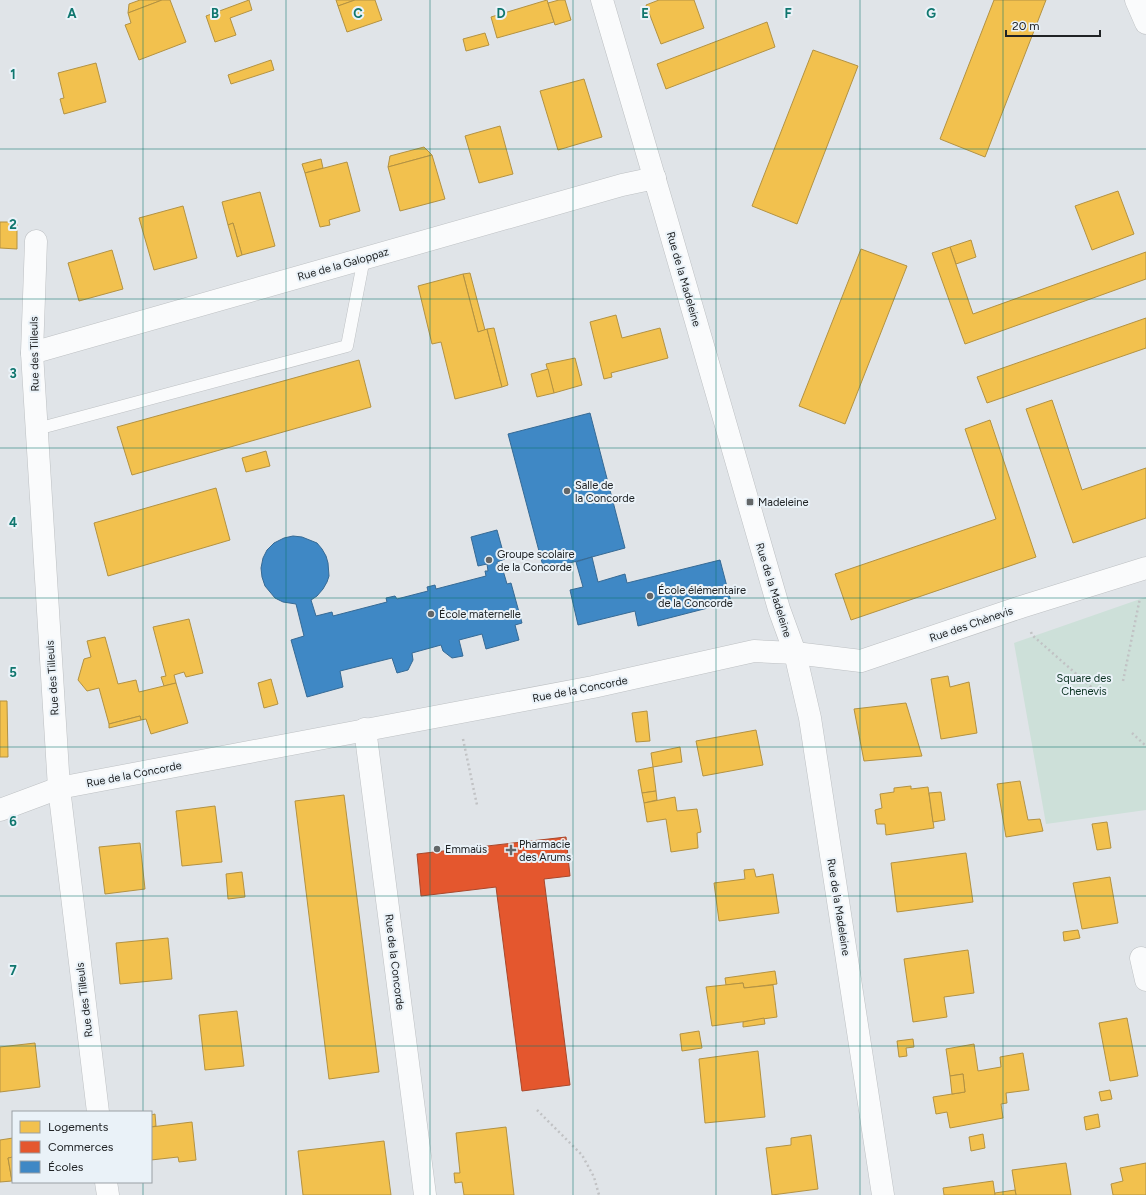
<svg xmlns="http://www.w3.org/2000/svg" width="1146" height="1195" viewBox="0 0 1146 1195" font-family="Figtree,sans-serif">
<style>
.green{fill:#cde0d9}
.homes{fill:#f2c14e;stroke:#b39242}
.shops{fill:#e4572e;stroke:#a9472b}
.schools{fill:#3f88c5;stroke:#366a95}
.lines{fill:none;stroke-linecap:round;stroke-linejoin:round}
.service-casing{stroke:#bdc0c3;stroke-width:13}
.minor-casing{stroke:#bdc0c3;stroke-width:23}
.path{stroke:#c1c2c4;stroke-width:2.5;stroke-dasharray:2 3;stroke-linecap:butt}
.service{stroke:#fafbfc;stroke-width:12}
.minor{stroke:#fafbfc;stroke-width:22}
.grid{fill:none;stroke:#0f766e;stroke-width:1;stroke-opacity:0.55}
.poi-dot{fill:#636769;stroke:#eaf2f8;stroke-width:1.5}
.labels{text-anchor:middle;stroke-width:4;stroke-linejoin:round;paint-order:stroke}
.street-label{font-size:11px;fill:#202325;stroke:#eaf2f8}
.poi-label{font-size:11px;fill:#202325;stroke:#eaf2f8;text-anchor:start}
.park-label{font-size:11px;fill:#0a3221;stroke:#eaf2f8}
.grid-label{font-size:13px;text-anchor:middle;font-weight:bold;fill:#0f766e;stroke:#eaf2f8;stroke-width:4;stroke-linejoin:round;paint-order:stroke}
</style>
<rect width="100%" height="100%" fill="#e0e4e8"/>
<polygon class="green" points="1146,597 1146,810 1046,824 1014,643"/>
<g class="homes">
<polygon points="140,0 162,0 128,13 129,4"/>
<polygon points="162,0 170,0 186,42 139,60 125,25 131,23 128,13"/>
<polygon points="249,0 252,10 230,18 236,35 215,42 206,16"/>
<polygon points="336,0 355,0 338,6"/>
<polygon points="355,0 375,0 382,20 347,32 338,6"/>
<polygon points="547,0 554,22 497,38 491,17"/>
<polygon points="559,0 565,0 571,20 555,25 548,3"/>
<polygon points="659,0 694,0 704,28 661,44 646,5"/>
<polygon points="994,0 1046,0 985,157 940,139"/>
<polygon points="767,22 775,47 666,89 657,64"/>
<polygon points="485,33 489,45 466,51 463,39"/>
<polygon points="813,50 858,66 797,224 752,206"/>
<polygon points="271,60 274,70 231,84 228,75"/>
<polygon points="96,63 106,102 64,114 60,99 64,98 58,73"/>
<polygon points="584,79 602,137 558,150 540,91"/>
<polygon points="500,126 513,174 479,183 465,136"/>
<polygon points="424,147 432,155 388,167 390,156"/>
<polygon points="432,155 445,199 400,211 388,167"/>
<polygon points="321,159 323,168 305,173 302,164"/>
<polygon points="347,162 360,211 329,220 330,225 320,227 305,173"/>
<polygon points="1118,191 1134,234 1092,250 1075,206"/>
<polygon points="260,192 275,246 242,255 233,223 228,225 222,202"/>
<polygon points="183,206 197,258 154,270 139,218"/>
<polygon points="0,222 17,222 17,249 0,248"/>
<polygon points="233,223 242,255 237,257 228,225"/>
<polygon points="971,240 976,257 956,264 950,247"/>
<polygon points="950,247 973,314 1146,252 1146,279 965,344 932,253"/>
<polygon points="861,249 907,266 845,424 799,406"/>
<polygon points="112,250 123,289 79,301 68,263"/>
<polygon points="470,273 485,330 478,332 463,274"/>
<polygon points="463,274 478,332 487,329 502,387 455,399 441,342 432,344 418,286"/>
<polygon points="616,315 622,338 660,328 668,358 611,373 612,377 604,379 590,322"/>
<polygon points="1146,318 1146,348 987,403 977,377"/>
<polygon points="494,328 508,385 502,387 487,329"/>
<polygon points="575,358 582,385 554,393 546,364"/>
<polygon points="359,360 371,407 132,475 117,427"/>
<polygon points="548,369 554,393 537,397 531,374"/>
<polygon points="1052,400 1082,490 1146,468 1146,518 1073,543 1026,409"/>
<polygon points="990,420 1036,557 851,620 835,574 996,519 965,429"/>
<polygon points="266,451 270,466 246,472 242,458"/>
<polygon points="216,488 230,540 108,576 94,523"/>
<polygon points="189,619 203,673 186,677 184,672 174,675 176,683 164,686 161,677 166,676 153,627"/>
<polygon points="105,637 118,684 136,680 139,692 176,683 188,723 151,734 146,719 141,720 140,716 109,724 99,688 87,691 78,680 84,659 91,657 87,641"/>
<polygon points="948,676 950,687 969,682 977,733 941,739 931,679"/>
<polygon points="271,679 278,704 264,708 258,683"/>
<polygon points="0,701 7,701 8,757 0,757"/>
<polygon points="906,703 922,756 864,761 854,709"/>
<polygon points="647,711 650,741 636,742 632,713"/>
<polygon points="140,716 141,720 109,728 109,724"/>
<polygon points="756,730 763,765 703,776 696,741"/>
<polygon points="680,747 682,762 653,767 651,753"/>
<polygon points="653,767 656,791 642,793 638,770"/>
<polygon points="1020,781 1028,820 1040,819 1043,831 1006,837 997,784"/>
<polygon points="911,786 911,789 928,787 934,828 886,835 885,824 877,824 875,810 882,808 880,794 894,792 894,788"/>
<polygon points="656,791 657,800 644,803 642,793"/>
<polygon points="941,792 945,820 933,822 929,793"/>
<polygon points="344,795 379,1072 329,1079 295,801"/>
<polygon points="675,797 677,811 697,809 701,832 697,833 698,848 671,852 666,819 647,822 644,803"/>
<polygon points="215,806 222,862 182,866 176,811"/>
<polygon points="1107,822 1111,848 1097,850 1092,824"/>
<polygon points="140,843 145,889 105,894 99,847"/>
<polygon points="966,853 973,902 897,912 891,863"/>
<polygon points="754,869 756,877 773,874 779,913 719,921 714,883 745,879 744,870"/>
<polygon points="242,872 245,897 228,899 226,874"/>
<polygon points="1110,877 1118,923 1082,929 1073,883"/>
<polygon points="1078,930 1080,938 1064,941 1063,932"/>
<polygon points="168,938 172,979 120,984 116,943"/>
<polygon points="968,950 974,993 944,997 947,1017 913,1022 904,959"/>
<polygon points="775,971 777,984 744,988 743,983 726,985 725,978"/>
<polygon points="743,983 744,988 773,985 777,1017 712,1026 706,987"/>
<polygon points="237,1011 244,1066 205,1070 199,1015"/>
<polygon points="764,1018 765,1024 743,1027 743,1022"/>
<polygon points="1127,1018 1138,1076 1110,1081 1099,1023"/>
<polygon points="699,1031 702,1048 682,1051 680,1034"/>
<polygon points="913,1039 914,1047 906,1048 907,1056 899,1057 897,1041"/>
<polygon points="35,1043 40,1087 0,1092 0,1047"/>
<polygon points="974,1044 978,1071 1001,1067 1000,1057 1023,1053 1029,1090 1006,1093 1007,1103 1001,1104 1003,1118 950,1128 947,1112 936,1114 933,1097 965,1092 963,1074 950,1076 946,1049"/>
<polygon points="758,1051 765,1117 705,1123 699,1059"/>
<polygon points="963,1074 965,1092 952,1094 950,1076"/>
<polygon points="1110,1090 1112,1099 1101,1101 1099,1092"/>
<polygon points="155,1114 156,1126 151,1127 151,1115"/>
<polygon points="1098,1114 1100,1127 1086,1130 1084,1117"/>
<polygon points="192,1122 196,1160 179,1162 178,1157 151,1160 151,1127"/>
<polygon points="506,1127 514,1195 464,1195 462,1182 455,1183 454,1173 460,1173 456,1133"/>
<polygon points="983,1134 985,1148 971,1151 969,1137"/>
<polygon points="811,1135 818,1189 772,1195 766,1148 791,1145 791,1138"/>
<polygon points="13,1138 13,1157 8,1158 12,1181 0,1182 0,1140"/>
<polygon points="384,1141 391,1195 303,1195 298,1151"/>
<polygon points="13,1157 13,1180 12,1181 8,1158"/>
<polygon points="1066,1163 1071,1195 1016,1195 1012,1170"/>
<polygon points="1146,1163 1146,1195 1113,1195 1111,1184 1123,1181 1120,1168"/>
<polygon points="993,1181 995,1195 944,1195 943,1188"/>
<polygon points="1015,1190 1016,1195 995,1195 995,1193"/>
</g>
<polygon class="shops" points="566,837 570,876 544,879 570,1085 522,1091 496,887 421,896 417,854"/>
<g class="schools">
<polygon points="590,413 625,548 544,570 508,434"/>
<polygon points="497,530 505,559 497,562 498,568 502,567 507,584 511,583 522,623 515,625 519,640 486,649 482,634 459,640 463,656 452,658 443,651 441,645 412,653 413,660 408,670 397,673 392,658 340,671 343,687 307,697 291,640 304,636 296,604 283,602 275,598 265,586 262,577 261,568 263,558 267,550 274,543 284,538 293,536 302,537 317,543 322,549 326,556 328,563 329,576 327,582 323,589 317,596 311,600 316,616 332,612 333,616 387,602 386,598 395,596 397,599 428,591 427,587 435,585 436,589 486,576 485,571 488,571 487,564 478,566 471,537"/>
<polygon points="592,557 598,582 625,574 627,583 720,560 731,602 638,626 635,611 578,625 570,590 583,587 576,562"/>
</g>
<g class="lines">
<defs>
<polyline id="service" points="37,429 347,346 364,258"/>
<g id="minor">
<polyline points="602,0 663,207 779,609 795,653 810,718 883,1195"/>
<polyline points="1136,0 1146,23"/>
<polyline points="36,241 32,353 59,788 98,1112"/>
<polyline points="32,353 622,185 655,178"/>
<polyline points="365,729 425,1195"/>
<polyline points="0,810 59,788 593,687 754,651 795,653 861,661 1021,607 1146,568"/>
<polyline points="1141,958 1146,980"/>
<polyline points="106,1182 108,1195"/>
</g>
</defs>
<use href="#service" class="service-casing"/>
<use href="#minor" class="minor-casing"/>
<g class="path">
<polyline points="1031,632 1032,635 1098,693"/>
<polyline points="1123,681 1140,598"/>
<polyline points="1132,733 1146,746"/>
<polyline points="463,739 477,805"/>
<polyline points="537,1110 582,1155 594,1177 599,1195"/>
</g>
<use href="#service" class="service"/>
<use href="#minor" class="minor"/>
</g>
<path class="grid" d="M 143,0 L 143,1112M 286,0 L 286,1195M 430,0 L 430,1195M 573,0 L 573,1195M 716,0 L 716,1195M 860,0 L 860,1195M 1003,0 L 1003,1195M 0,149 L 1146,149M 0,299 L 1146,299M 0,448 L 1146,448M 0,598 L 1146,598M 0,747 L 1146,747M 0,896 L 1146,896M 0,1046 L 1146,1046M 143,1182 L 143,1195"/>
<g class="poi-dot">
<circle cx="567" cy="491" r="4"/>
<rect x="746" y="498" width="8" height="8" rx="2"/>
<circle cx="489" cy="560" r="4"/>
<circle cx="650" cy="596" r="4"/>
<circle cx="431" cy="614" r="4"/>
<circle cx="437" cy="849" r="4"/>
<path d="M509 844h4v4h4v4h-4v4h-4v-4h-4v-4h4z"/>
</g>
<g class="labels">
<g class="street-label">
<text transform="translate(343 264) rotate(-16)" y="4">Rue de la Galoppaz</text>
<text transform="translate(684 279) rotate(74)" y="4">Rue de la Madeleine</text>
<text transform="translate(34 354) rotate(-91)" y="4">Rue des Tilleuls</text>
<text transform="translate(774 590) rotate(73)" y="4">Rue de la Madeleine</text>
<text transform="translate(971 624) rotate(-19)" y="4">Rue des Chènevis</text>
<text transform="translate(52 678) rotate(-94)" y="4">Rue des Tilleuls</text>
<text transform="translate(580 689) rotate(-11)" y="4">Rue de la Concorde</text>
<text transform="translate(134 774) rotate(-11)" y="4">Rue de la Concorde</text>
<text transform="translate(839 907) rotate(81)" y="4">Rue de la Madeleine</text>
<text transform="translate(395 962) rotate(83)" y="4">Rue de la Concorde</text>
<text transform="translate(84 1000) rotate(-97)" y="4">Rue des Tilleuls</text>
</g>
<g class="poi-label">
<text x="575" y="489">Salle de<tspan x="575" dy="13">la Concorde</tspan></text>
<text x="758" y="506">Madeleine</text>
<text x="497" y="558">Groupe scolaire<tspan x="497" dy="13">de la Concorde</tspan></text>
<text x="658" y="594">École élémentaire<tspan x="658" dy="13">de la Concorde</tspan></text>
<text x="439" y="618">École maternelle</text>
<text x="519" y="848">Pharmacie<tspan x="519" dy="13">des Arums</tspan></text>
<text x="445" y="853">Emmaüs</text>
</g>
<g class="park-label">
<text x="1084" y="682">Square des<tspan x="1084" dy="13">Chenevis</tspan></text>
</g>
</g>
<g class="grid-label">
<text x="72" y="18">A</text>
<text x="215" y="18">B</text>
<text x="358" y="18">C</text>
<text x="501" y="18">D</text>
<text x="645" y="18">E</text>
<text x="788" y="18">F</text>
<text x="931" y="18">G</text>
<text x="13" y="79">1</text>
<text x="13" y="229">2</text>
<text x="13" y="378">3</text>
<text x="13" y="527">4</text>
<text x="13" y="677">5</text>
<text x="13" y="826">6</text>
<text x="13" y="975">7</text>
</g>
<rect x="12" y="1111" width="140" height="72" fill="#eaf2f8" stroke="#999fa4"/>
<rect x="20" y="1121" width="20" height="12" fill="#f2c14e" stroke="#999fa4"/>
<text x="48" y="1131" font-size="12" fill="#202325">Logements</text>
<rect x="20" y="1141" width="20" height="12" fill="#e4572e" stroke="#999fa4"/>
<text x="48" y="1151" font-size="12" fill="#202325">Commerces</text>
<rect x="20" y="1161" width="20" height="12" fill="#3f88c5" stroke="#999fa4"/>
<text x="48" y="1171" font-size="12" fill="#202325">Écoles</text>
<path d="M1006 30v6h94v-6" fill="none" stroke="#202325" stroke-width="2"/>
<text x="1012" y="30" font-size="12" fill="#202325" stroke="#eaf2f8" stroke-width="3" paint-order="stroke">20 m</text>
</svg>
